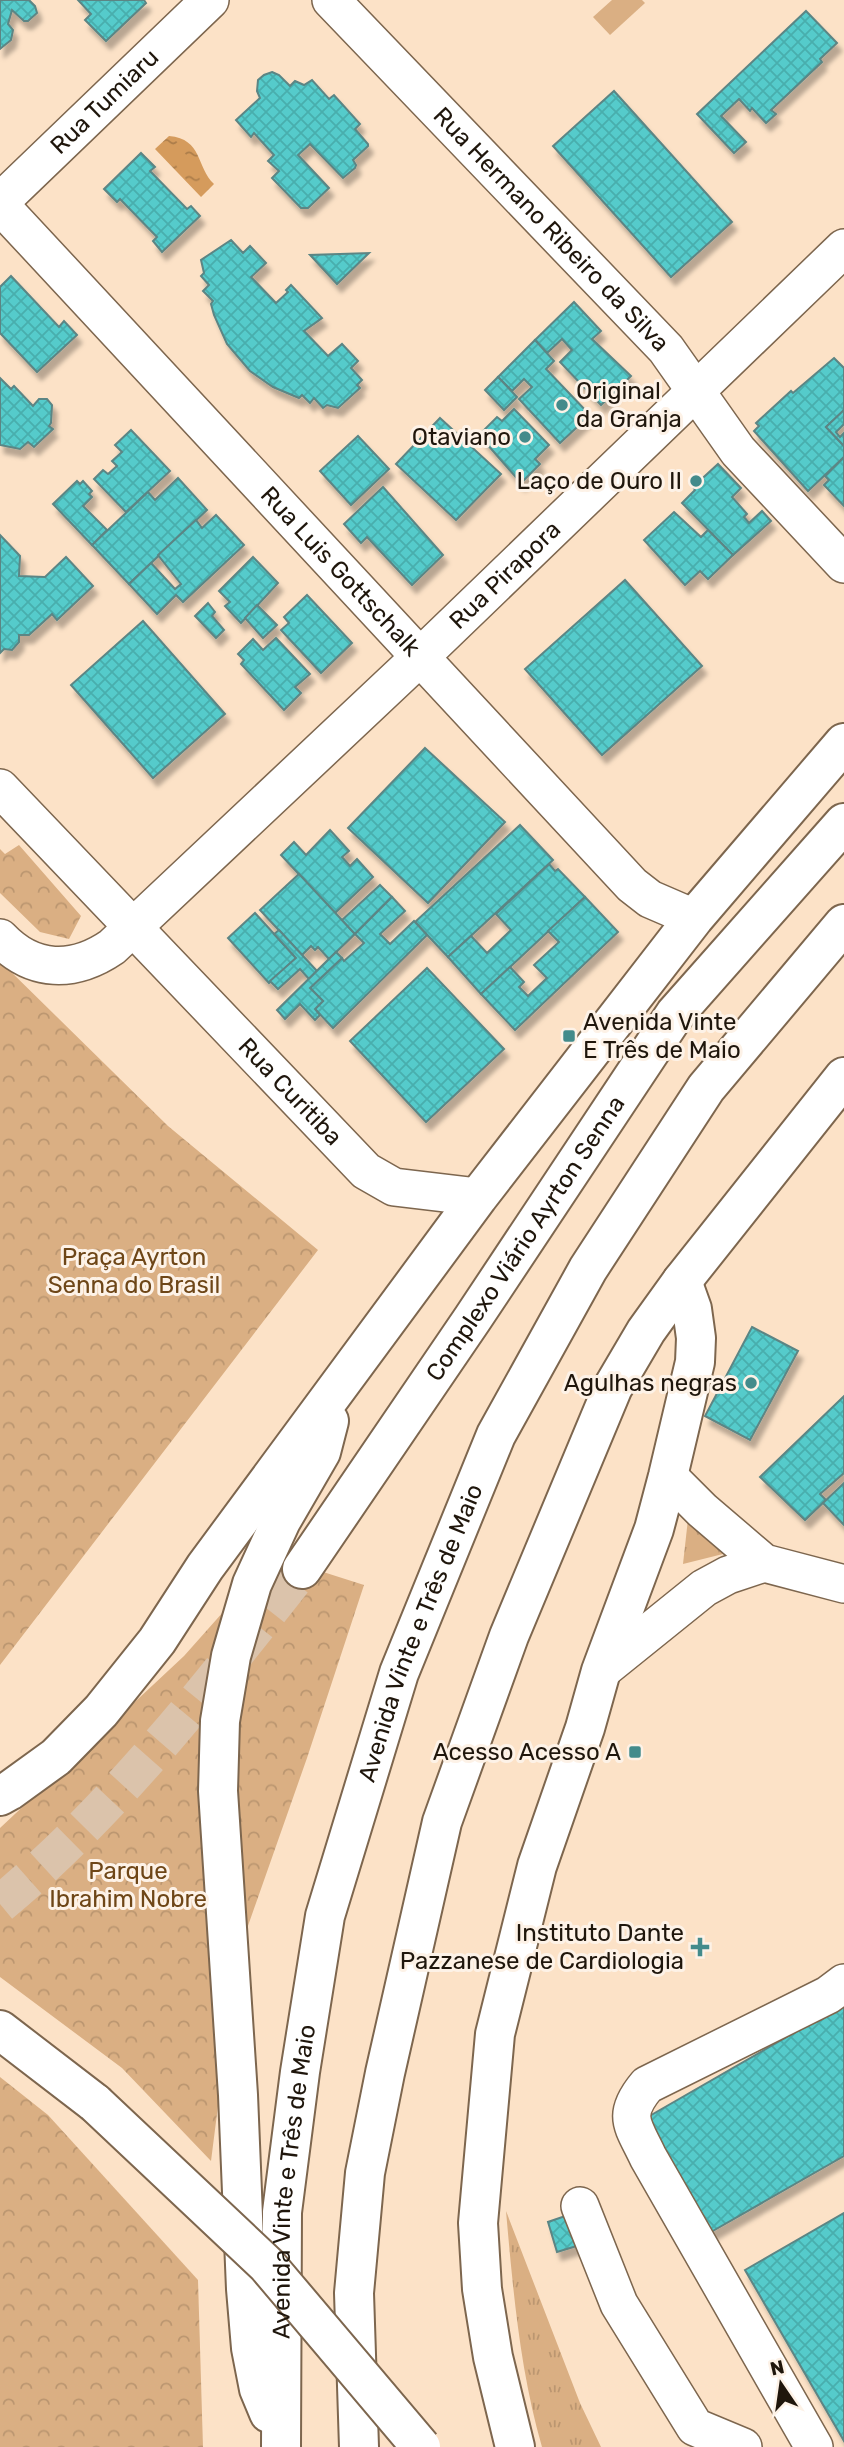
<svg xmlns="http://www.w3.org/2000/svg" width="844" height="2447" viewBox="0 0 844 2447" font-family="Rubik,sans-serif">
<style>
.grass{fill:url(#grass-tufts)}
.forest{fill:url(#forest-crowns)}
.pitch{fill:#daaf83}
.water{fill:url(#water-ripples)}
.building{fill:url(#building-cross-hatch);stroke:#5b8584;stroke-width:2;filter:url(#shadow)}
.lines{fill:none;stroke-linecap:round;stroke-linejoin:round}
.highway-tunnel{stroke:#dbc3ab;stroke-width:38;stroke-dasharray:38 19;stroke-linecap:butt}
.minor-casing{stroke:#7d664e;stroke-width:40}
.major-casing{stroke:#7d664e;stroke-width:42}
.highway-casing{stroke:#7d664e;stroke-width:42}
.minor{stroke:#fff;stroke-width:37}
.major{stroke:#fff;stroke-width:38}
.highway{stroke:#fff;stroke-width:38}
.major-bridge-casing{stroke:#7d664e;stroke-width:42;stroke-linecap:butt}
.major-bridge{stroke:#fff;stroke-width:38}
.poi-dot{fill:#438b8b;stroke:#fdf2e7;stroke-width:2.5}
.labels{text-anchor:middle;stroke-width:6;stroke-linejoin:round;paint-order:stroke}
.street-label{font-size:24px;fill:#1f160c;stroke:#fdf2e7}
.poi-label{font-size:24px;fill:#1f160c;stroke:#fdf2e7;text-anchor:end}
.park-label{font-size:24px;fill:#6e4617;stroke:#fdf2e7}
</style>
<defs>
<pattern id="grass-tufts" width="24" height="20" patternUnits="userSpaceOnUse" patternTransform="scale(1.75)"><rect width="24" height="20" fill="#daaf83"/><path d="M3 7l-1-3M5 7V3M7 7l1-3M15 17l-1-3M17 17v-4M19 17l1-3" fill="none" stroke="#bb9670"/></pattern>
<pattern id="forest-crowns" width="20" height="18" patternUnits="userSpaceOnUse" patternTransform="scale(1.75)"><rect width="20" height="18" fill="#daaf83"/><path d="M2 6a3 3 0 1 1 6 0M12 15a3 3 0 1 1 6 0" fill="none" stroke="#bb9670"/></pattern>
<pattern id="water-ripples" width="26" height="14" patternUnits="userSpaceOnUse" patternTransform="scale(1.75)"><rect width="26" height="14" fill="#d59b5c"/><path d="M2 4q2-2 4 0t4 0M15 11q2-2 4 0t4 0" fill="none" stroke="#ac7d4a"/></pattern>
<pattern id="building-cross-hatch" width="8" height="8" patternUnits="userSpaceOnUse" patternTransform="scale(1.75)"><rect width="8" height="8" fill="#54cbcb"/><path d="M0 0l8 8M0 8l8-8" fill="none" stroke="#49aead"/></pattern>
<filter id="shadow"><feDropShadow dx="4.5" dy="8" stdDeviation="2" flood-color="#0004"/></filter>
</defs>
<rect width="100%" height="100%" fill="#fce2c7"/>
<g class="grass">
<polygon points="689,1510 731,1552 683,1564"/>
<path d="M 506,2211 L 580,2403 L 601,2447 L 542,2447 C 520,2371 513,2290 506,2211 Z"/>
</g>
<g class="forest">
<polygon points="19,845 81,916 69,939 40,932 0,893 0,849 5,854"/>
<polygon points="0,961 168,1126 318,1250 0,1665"/>
<polygon points="273,1556 364,1585 307,1758 237,1957 211,2161 122,2068 0,1977 0,1828 184,1656"/>
<polygon points="0,2077 48,2115 198,2280 203,2447 0,2447"/>
</g>
<polygon class="pitch" points="612,0 642,0 645,3 610,35 593,17"/>
<path class="water" d="M 169,136 C 203,139 196,167 214,184 L 201,197 L 155,149 Z"/>
<g class="building">
<polygon points="0,0 29,0 35,6 37,13 28,21 24,21 12,10 8,24 13,30 11,40 0,49"/>
<polygon points="78,0 144,0 146,3 106,41 85,20 91,14"/>
<polygon points="806,11 837,43 820,59 822,62 771,110 776,114 766,123 752,108 750,111 739,99 721,116 746,142 734,153 697,114"/>
<polygon points="272,72 279,75 290,86 295,81 304,85 312,80 329,99 334,95 360,124 355,129 368,144 368,146 353,160 356,165 355,168 343,178 310,144 298,155 329,188 308,208 301,208 272,178 279,171 268,161 274,155 254,133 251,137 236,120 260,98 257,91 258,80 264,75"/>
<polygon points="614,91 732,222 671,277 553,146"/>
<polygon points="141,153 155,167 150,171 187,209 191,206 200,216 162,252 153,241 157,237 120,199 117,202 104,189"/>
<polygon points="231,240 243,253 250,246 266,263 251,277 276,303 288,292 286,290 291,285 322,318 304,331 328,356 342,344 358,361 351,368 362,380 357,385 360,388 338,408 327,405 323,408 314,398 310,403 302,395 299,398 273,387 250,371 227,344 214,315 211,304 213,301 203,291 209,285 201,276 204,273 201,260"/>
<polygon points="369,253 337,284 310,255"/>
<polygon points="11,276 59,327 64,321 77,335 37,372 0,333 0,287"/>
<polygon points="574,302 601,331 592,339 631,376 601,405 560,362 572,350 562,339 547,353 535,340"/>
<polygon points="535,340 554,361 546,369 590,415 560,443 519,399 532,387 524,379 512,391 498,377"/>
<polygon points="834,358 844,368 844,410 826,427 844,446 844,457 808,491 754,431 759,426 756,423 791,391 793,393"/>
<polygon points="498,377 517,397 504,410 485,390"/>
<polygon points="0,378 11,389 14,386 33,406 39,399 47,399 52,405 51,423 49,426 53,429 34,447 28,442 20,449 0,445"/>
<polygon points="514,409 549,445 535,459 540,464 521,483 479,435 497,417 502,421"/>
<polygon points="844,410 844,424 836,432 840,437 844,433 844,446 826,427"/>
<polygon points="440,418 501,474 456,520 396,464"/>
<polygon points="131,430 170,471 126,512 94,479 103,470 108,474 117,466 112,461 122,452 115,445"/>
<polygon points="358,436 389,469 351,505 320,471"/>
<polygon points="844,457 844,506 824,485 829,480 825,476"/>
<polygon points="718,464 741,488 732,497 747,514 744,517 749,523 762,511 771,521 733,555 682,503 695,490 693,487"/>
<polygon points="178,478 207,510 129,584 92,545 148,492 155,500"/>
<polygon points="77,481 80,484 83,481 92,491 89,494 92,497 83,506 107,530 92,545 53,504"/>
<polygon points="383,487 443,555 412,585 367,537 361,543 344,524"/>
<polygon points="674,512 701,537 708,530 733,555 708,579 700,571 685,585 644,540"/>
<polygon points="216,515 244,545 183,602 176,595 157,614 129,584 151,563 175,589 181,584 158,555 196,520 202,528"/>
<polygon points="0,535 20,556 19,576 45,577 66,557 93,586 57,620 52,614 29,635 19,635 19,642 12,650 4,649 0,653"/>
<polygon points="253,557 278,583 241,623 225,606 230,602 219,591"/>
<polygon points="625,580 702,666 602,755 525,669"/>
<polygon points="307,595 352,643 321,673 281,630 289,623 284,617"/>
<polygon points="208,603 215,612 212,616 224,630 216,638 195,616"/>
<polygon points="257,605 277,625 263,638 245,618"/>
<polygon points="143,621 225,714 153,778 71,685"/>
<polygon points="276,638 310,674 295,687 301,693 284,710 241,664 244,660 238,654 253,639 263,650"/>
<polygon points="425,748 505,822 428,903 348,828"/>
<polygon points="520,825 553,860 448,957 415,922"/>
<polygon points="330,830 349,851 342,857 350,866 357,859 373,877 335,913 281,855 294,842 306,855"/>
<polygon points="549,864 555,871 558,869 585,897 481,994 448,957 471,936 487,953 511,930 496,914"/>
<polygon points="299,874 355,934 329,959 318,947 315,950 311,946 302,955 260,910"/>
<polygon points="380,885 392,897 355,934 342,920"/>
<polygon points="392,897 405,911 380,934 390,944 414,921 427,935 333,1028 315,1009 323,1001 310,988 342,958 344,961 364,943 355,934"/>
<polygon points="585,897 618,932 515,1030 481,994 510,967 524,982 519,987 528,996 547,978 534,965 559,942 548,931"/>
<polygon points="255,913 296,958 269,983 228,938"/>
<polygon points="279,930 317,971 309,979 300,969 278,989 270,981 296,958 274,934"/>
<polygon points="336,952 342,958 310,988 323,1001 315,1009 320,1015 315,1020 300,1004 285,1019 277,1010"/>
<polygon points="427,968 504,1049 426,1122 350,1041"/>
<polygon points="752,1327 798,1351 750,1440 705,1416"/>
<polygon points="844,1396 844,1473 820,1494 826,1500 805,1520 760,1477"/>
<polygon points="844,1483 844,1525 823,1503"/>
<polygon points="844,2004 844,2156 711,2232 646,2118"/>
<polygon points="844,2213 844,2441 745,2270"/>
<polygon points="571,2214 580,2245 557,2252 548,2222"/>
</g>
<g class="lines">
<path class="highway-tunnel" d="M 0,1904 C 116,1808 209,1687 302,1569"/>
<defs>
<g id="minor">
<path id="s1" d="M 331,0 L 666,349 L 738,451 L 844,564"/>
<path id="s2" d="M 0,202 L 210,0"/>
<path id="s3" d="M 0,205 L 632,885 L 650,899 L 694,918"/>
<path id="s4" d="M 0,788 L 366,1171 L 394,1187 L 478,1197"/>
<path id="s5" d="M 0,938 C 33,973 74,973 112,947 L 420,657 L 844,248"/>
<polyline points="668,1476 702,1510 764,1563 844,1584"/>
<polyline points="601,1671 704,1588 728,1575 764,1563"/>
<polyline points="580,2206 619,2304 695,2427 743,2447"/>
<path d="M 814,2447 L 648,2157 C 633,2125 621,2116 647,2085 L 828,1995 L 844,1983"/>
</g>
<polyline id="major" points="0,2030 95,2103"/>
<g id="highway">
<path id="s6" d="M 302,1569 L 473,1318 L 675,1014 L 844,823"/>
<polyline points="0,1796 9,1791 56,1757 101,1711 157,1641 205,1567 478,1197 694,918 844,743"/>
<polyline points="269,2413 259,2389 251,2348 246,2289 238,2095 218,1791 220,1721 231,1656 252,1584 281,1521 321,1452 329,1421"/>
<path id="s7" d="M 281,2447 L 282,2212 L 300,2072 L 325,1916 L 399,1673 L 496,1435 L 588,1269 L 706,1088 L 844,924"/>
<polyline points="359,2447 354,2293 365,2173 385,2073 442,1822 509,1636 613,1387 646,1331 682,1281 844,1077"/>
<polyline points="515,2447 493,2357 482,2289 478,2223 495,2034 537,1866 585,1728 601,1671 654,1529 668,1476 695,1362 696,1338 692,1309 682,1281"/>
</g>
</defs>
<use href="#minor" class="minor-casing"/>
<use href="#major" class="major-casing"/>
<use href="#highway" class="highway-casing"/>
<use href="#minor" class="minor"/>
<use href="#major" class="major"/>
<use href="#highway" class="highway"/>
<defs>
<polyline id="major-bridge" points="95,2103 267,2265 421,2447"/>
</defs>
<use href="#major-bridge" class="major-bridge-casing"/>
<use href="#major-bridge" class="major-bridge"/>
</g>
<g class="poi-dot">
<circle cx="562" cy="405" r="7"/>
<circle cx="525" cy="437" r="7"/>
<circle cx="696" cy="481" r="7"/>
<rect x="562" y="1029" width="14" height="14" rx="3.5"/>
<circle cx="751" cy="1383" r="7"/>
<rect x="628" y="1745" width="14" height="14" rx="3.5"/>
<path d="M696.5 1936.5h7v7h7v7h-7v7h-7v-7h-7v-7h7z"/>
</g>
<g class="labels">
<g class="street-label">
<text dy="8" stroke="none"><textPath href="#s2" startOffset="145">Rua Tumiaru</textPath></text>
<text dy="8" stroke="none"><textPath href="#s1" startOffset="318">Rua Hermano Ribeiro da Silva</textPath></text>
<text dy="8" stroke="none"><textPath href="#s3" startOffset="500">Rua Luis Gottschalk</textPath></text>
<text dy="8" stroke="none"><textPath href="#s5" startOffset="665">Rua Pirapora</textPath></text>
<text dy="8" stroke="none"><textPath href="#s4" startOffset="420">Rua Curitiba</textPath></text>
<text dy="8" stroke="none"><textPath href="#s6" startOffset="399">Complexo Viário Ayrton Senna</textPath></text>
<text dy="8" stroke="none"><textPath href="#s7" startOffset="833">Avenida Vinte e Três de Maio</textPath></text>
<text dy="8" stroke="none"><textPath href="#s7" startOffset="266">Avenida Vinte e Três de Maio</textPath></text>
</g>
<g class="poi-label">
<text x="576" y="399" text-anchor="start">Original<tspan x="576" dy="28">da Granja</tspan></text>
<text x="511" y="445">Otaviano</text>
<text x="682" y="489">Laço de Ouro II</text>
<text x="583" y="1030" text-anchor="start">Avenida Vinte<tspan x="583" dy="28">E Três de Maio</tspan></text>
<text x="737" y="1391">Agulhas negras</text>
<text x="621" y="1760">Acesso Acesso A</text>
<text x="684" y="1941">Instituto Dante<tspan x="684" dy="28">Pazzanese de Cardiologia</tspan></text>
</g>
<g class="park-label">
<text x="134" y="1265">Praça Ayrton<tspan x="134" dy="28">Senna do Brasil</tspan></text>
<text x="128" y="1879">Parque<tspan x="128" dy="28">Ibrahim Nobre</tspan></text>
</g>
</g>
<g transform="translate(781 2384) rotate(347)" stroke="#fdf2e7" stroke-width="5" paint-order="stroke">
<path d="M0-5L12 26L0 18L-12 26Z" fill="#1f160c"/>
<text y="-10" font-size="19" font-weight="bold" text-anchor="middle" fill="#1f160c">N</text>
</g>
</svg>
